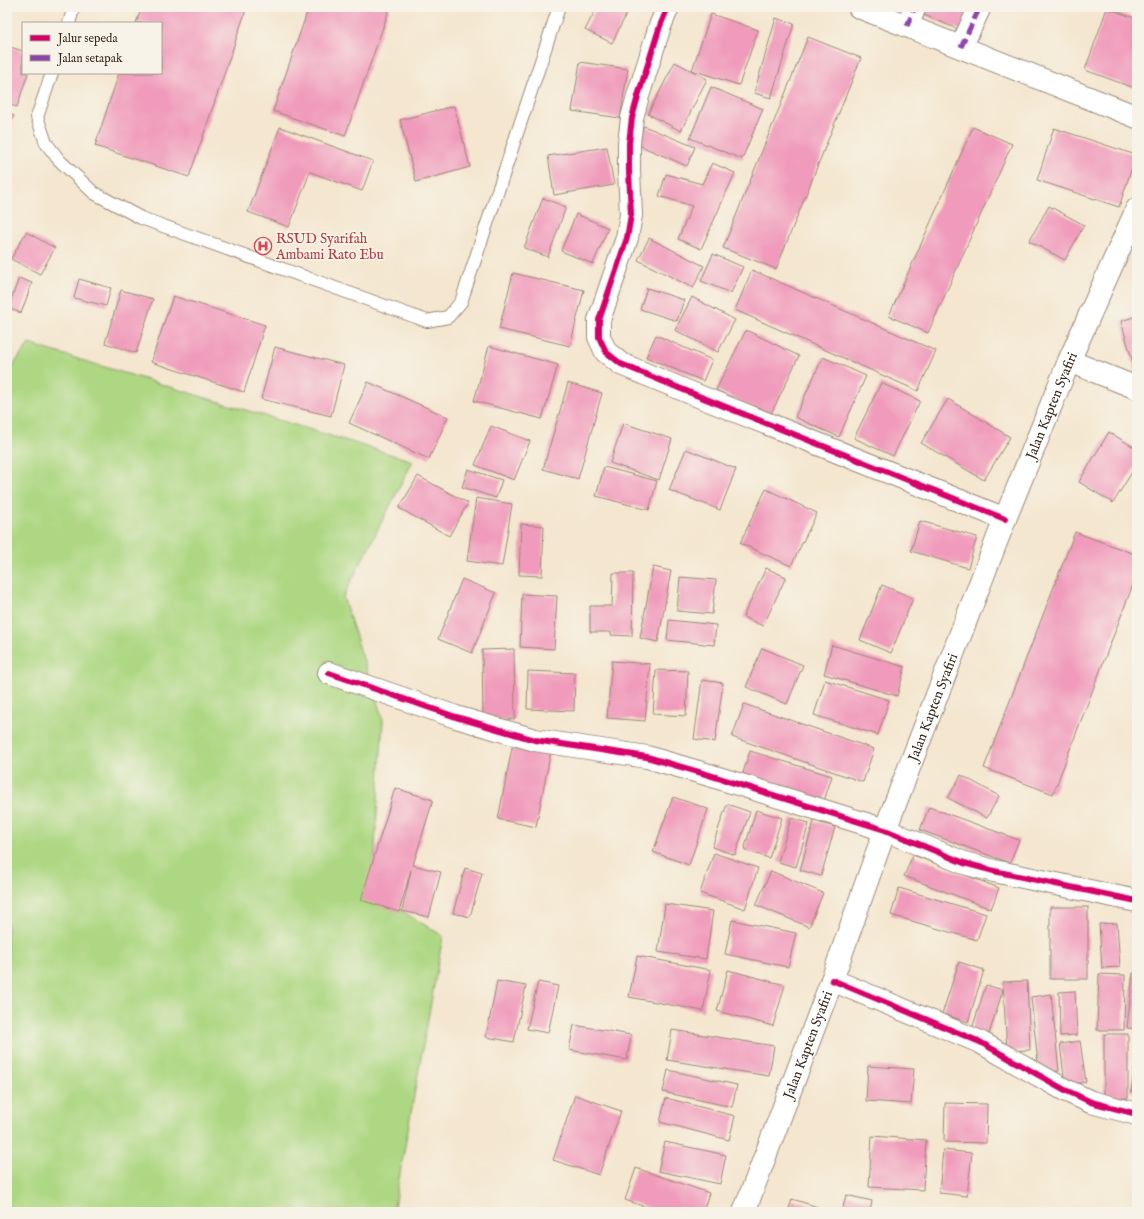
<svg xmlns="http://www.w3.org/2000/svg" width="1144" height="1219" viewBox="0 0 1144 1219" font-family="'IM FELL English',serif">
<style>
.green{fill:#add782;stroke:#748050}
.building{fill:#f09bbb}
.lines{fill:none;stroke-linecap:round;stroke-linejoin:round}
.lane-casing{stroke:#988876;stroke-width:14}
.street-casing{stroke:#988876;stroke-width:24}
.highway-casing{stroke:#988876;stroke-width:24}
.lane{stroke:#fff;stroke-width:12}
.street{stroke:#fff;stroke-width:22}
.highway{stroke:#fff;stroke-width:22}
.quiet{stroke:#8e44ad;stroke-width:5;stroke-dasharray:10 5;stroke-linecap:butt}
.cycleway-casing{stroke:#f7f3e8;stroke-width:8}
.cycleway{stroke:#d6006c;stroke-width:6}
.labels{text-anchor:middle;stroke-width:3.5;stroke-linejoin:round;paint-order:stroke}
.health-label{font-size:14px;fill:#be3a42;stroke:#f7f3e8;text-anchor:start}
.street-label{font-size:14px;fill:#3b2a1e;stroke:#f7f3e8}
</style>
<rect width="100%" height="100%" fill="#f7f3e8"/>
<filter id="ink" filterUnits="userSpaceOnUse"><feTurbulence type="fractalNoise" baseFrequency=".025" numOctaves="2"/><feDisplacementMap in="SourceGraphic" scale="8" xChannelSelector="R" yChannelSelector="G"/><feConvolveMatrix kernelMatrix="1 2 1 2 8 2 1 2 1" color-interpolation-filters="sRGB"/></filter>
<filter id="wash" filterUnits="userSpaceOnUse"><feTurbulence type="fractalNoise" baseFrequency=".012" numOctaves="4" result="noise"/><feDisplacementMap in="SourceGraphic" scale="16" xChannelSelector="R" yChannelSelector="G"/><feGaussianBlur stdDeviation="0.9" result="paint"/><feColorMatrix in="noise" values="0 0 0 0 0 0 0 0 0 0 0 0 0 0 0 0 0 1.4 0 .05"/><feComposite in="paint" operator="in"/></filter>
<g filter="url(#wash)">
<rect width="100%" height="100%" fill="#f4e6cf"/>
<polygon class="green" points="29,344 413,461 343,597 383,720 372,893 443,936 393,1212 7,1212 7,373"/>
<g id="blocks">
<g class="building">
<polygon points="142,7 247,7 189,177 95,146 119,73 161,73 161,23 136,23"/>
<polygon points="309,7 390,7 345,136 273,111"/>
<polygon points="597,7 630,7 612,43 585,30"/>
<polygon points="916,7 975,7 965,32 914,11"/>
<polygon points="1107,8 1137,19 1137,89 1085,70"/>
<polygon points="711,14 758,30 739,85 692,70"/>
<polygon points="776,18 794,24 771,98 754,93"/>
<polygon points="808,37 861,58 776,269 723,248"/>
<polygon points="7,46 23,51 23,73 28,73 17,107 7,104"/>
<polygon points="580,62 628,69 620,118 572,111"/>
<polygon points="675,62 707,79 681,131 648,114"/>
<polygon points="711,87 763,109 742,159 690,138"/>
<polygon points="454,106 470,167 416,182 400,120"/>
<polygon points="7,112 14,116 7,129"/>
<polygon points="644,126 695,147 687,166 636,144"/>
<polygon points="280,127 373,161 362,191 310,172 289,227 248,212"/>
<polygon points="973,127 1012,144 928,333 889,316"/>
<polygon points="1054,128 1136,155 1119,207 1037,180"/>
<polygon points="607,147 614,185 554,195 548,156"/>
<polygon points="712,163 735,173 701,249 678,239 692,206 659,196 666,174 702,184"/>
<polygon points="543,198 566,207 548,257 524,248"/>
<polygon points="1049,206 1084,225 1065,260 1029,241"/>
<polygon points="576,214 608,228 593,264 561,251"/>
<polygon points="26,232 55,248 40,274 11,259"/>
<polygon points="649,238 704,266 693,288 638,260"/>
<polygon points="713,254 743,267 731,293 701,281"/>
<polygon points="752,270 936,351 918,391 735,310"/>
<polygon points="513,273 584,290 570,346 499,329"/>
<polygon points="19,278 32,283 21,313 8,308"/>
<polygon points="79,279 111,288 106,306 74,298"/>
<polygon points="647,288 684,300 677,321 640,309"/>
<polygon points="121,290 153,299 136,353 105,343"/>
<polygon points="173,296 265,325 244,392 151,362"/>
<polygon points="692,297 735,320 718,352 675,330"/>
<polygon points="1137,316 1137,377 1121,321"/>
<polygon points="746,330 799,356 770,416 716,390"/>
<polygon points="656,335 712,360 703,381 646,357"/>
<polygon points="489,346 558,365 542,419 474,401"/>
<polygon points="275,347 344,365 331,416 261,399"/>
<polygon points="823,357 866,376 839,437 795,417"/>
<polygon points="368,382 448,417 429,459 349,423"/>
<polygon points="568,383 602,393 578,479 543,469"/>
<polygon points="881,383 920,401 893,456 854,438"/>
<polygon points="948,399 1010,437 984,480 921,443"/>
<polygon points="623,423 672,439 659,480 610,463"/>
<polygon points="491,426 530,441 514,480 475,465"/>
<polygon points="1109,432 1137,449 1137,464 1113,503 1079,482"/>
<polygon points="686,449 736,469 720,510 669,490"/>
<polygon points="604,467 657,481 649,510 596,496"/>
<polygon points="468,469 502,480 496,498 462,487"/>
<polygon points="418,476 468,503 449,536 399,508"/>
<polygon points="766,489 817,513 791,566 740,543"/>
<polygon points="476,498 512,504 502,566 467,561"/>
<polygon points="920,521 977,537 968,568 911,551"/>
<polygon points="521,524 544,526 542,576 519,575"/>
<polygon points="1075,532 1137,555 1137,574 1053,794 984,768"/>
<polygon points="653,567 671,571 658,642 640,638"/>
<polygon points="766,568 786,577 763,626 743,617"/>
<polygon points="613,573 633,573 632,636 611,635 611,632 590,632 590,606 612,606"/>
<polygon points="680,577 716,580 712,614 677,611"/>
<polygon points="462,579 496,593 472,653 438,639"/>
<polygon points="882,585 913,598 891,653 860,640"/>
<polygon points="522,594 557,596 554,649 520,647"/>
<polygon points="669,620 716,625 714,645 667,640"/>
<polygon points="832,645 905,667 897,696 824,674"/>
<polygon points="762,648 803,665 787,704 746,687"/>
<polygon points="514,649 515,719 483,720 482,650"/>
<polygon points="612,661 650,664 645,721 607,718"/>
<polygon points="656,670 688,671 686,716 653,714"/>
<polygon points="528,671 575,673 574,711 527,709"/>
<polygon points="702,680 723,683 715,742 694,739"/>
<polygon points="825,680 889,700 878,735 814,715"/>
<polygon points="744,704 874,749 863,782 732,737"/>
<polygon points="513,743 551,750 536,827 498,819"/>
<polygon points="750,751 832,776 823,804 741,779"/>
<polygon points="961,775 999,796 987,818 948,798"/>
<polygon points="395,788 433,800 413,865 441,872 429,917 402,911 411,870 399,912 361,900"/>
<polygon points="673,797 708,809 689,865 653,852"/>
<polygon points="727,804 750,812 735,855 712,847"/>
<polygon points="929,807 1019,840 1010,863 920,830"/>
<polygon points="756,810 782,818 769,858 744,850"/>
<polygon points="791,818 809,823 796,867 778,862"/>
<polygon points="814,821 835,827 821,876 800,870"/>
<polygon points="714,853 758,868 745,909 700,893"/>
<polygon points="913,855 999,888 991,909 904,876"/>
<polygon points="465,868 482,873 470,917 453,913"/>
<polygon points="771,871 823,893 809,927 756,905"/>
<polygon points="899,888 986,914 977,940 891,915"/>
<polygon points="665,904 713,911 706,959 658,952"/>
<rect x="1050" y="907" width="38" height="72"/>
<polygon points="732,920 796,933 788,967 725,954"/>
<polygon points="1117,923 1120,967 1102,968 1099,924"/>
<polygon points="637,956 711,970 703,1011 629,997"/>
<polygon points="959,962 984,970 968,1022 942,1014"/>
<polygon points="728,970 785,985 773,1026 717,1011"/>
<polygon points="1133,973 1137,974 1137,1029 1127,1028"/>
<polygon points="1099,974 1125,975 1124,1030 1097,1030"/>
<polygon points="497,981 526,986 514,1042 486,1037"/>
<polygon points="1027,981 1030,1050 1007,1051 1003,982"/>
<polygon points="538,982 558,986 548,1033 527,1029"/>
<polygon points="986,985 1003,990 988,1037 971,1032"/>
<polygon points="1075,991 1077,1035 1060,1036 1059,992"/>
<polygon points="1051,994 1059,1071 1039,1073 1031,997"/>
<polygon points="574,1025 631,1035 627,1060 569,1050"/>
<polygon points="672,1030 774,1046 769,1076 667,1060"/>
<rect x="1104" y="1034" width="24" height="64"/>
<polygon points="1080,1041 1086,1082 1065,1085 1060,1044"/>
<polygon points="1136,1054 1137,1054 1137,1092 1131,1092"/>
<polygon points="868,1066 914,1069 911,1104 866,1101"/>
<polygon points="668,1070 737,1085 732,1107 663,1092"/>
<polygon points="575,1095 621,1111 599,1175 553,1160"/>
<polygon points="666,1098 735,1116 729,1140 660,1122"/>
<polygon points="945,1103 987,1104 986,1143 944,1142"/>
<polygon points="872,1136 926,1140 923,1190 869,1187"/>
<polygon points="665,1142 726,1155 720,1184 658,1171"/>
<polygon points="943,1150 972,1153 967,1196 939,1193"/>
<polygon points="636,1168 709,1193 703,1212 661,1212 625,1200"/>
<polygon points="846,1195 872,1201 870,1212 842,1212"/>
<polygon points="792,1199 834,1212 788,1212"/>
</g>
</g>
</g>
<g filter="url(#ink)">
<use href="#blocks" fill-opacity="0" stroke="#988876" stroke-width="1"/>
<g class="lines">
<defs>
<g id="lane">
<polyline points="69,23 74,7"/>
<polyline points="52,73 37,117 46,143 59,160 94,193 141,218 427,321 448,317 461,302 559,7"/>
</g>
<g id="street">
<polyline points="668,7 660,26 638,96 632,118 629,143 629,170 631,215 627,238 599,320 599,337 606,352 621,364 691,393 1005,519"/>
<polyline points="859,7 1137,117"/>
<polyline points="907,26 915,7"/>
<polyline points="961,47 980,7"/>
<polyline points="1069,361 1137,388"/>
<polyline points="329,673 456,717 535,740 647,757 709,775 885,830 964,863 994,871 1137,901"/>
<polyline points="832,980 980,1042 1065,1090 1091,1102 1137,1114"/>
</g>
<g id="highway">
<path id="s1" d="M 744,1212 L 832,980 L 885,830 L 1005,519 L 1069,361 L 1137,209"/>
</g>
</defs>
<use href="#lane" class="lane-casing"/>
<use href="#street" class="street-casing"/>
<use href="#highway" class="highway-casing"/>
<use href="#lane" class="lane"/>
<use href="#street" class="street"/>
<use href="#highway" class="highway"/>
<g class="quiet">
<polyline points="907,26 915,7"/>
<polyline points="961,47 980,7"/>
</g>
<defs>
<g id="cycleway">
<polyline points="668,7 660,26 638,96 632,118 629,143 629,170 631,215 627,238 599,320 599,337 606,352 621,364 691,393 1005,519"/>
<polyline points="329,673 456,717 535,740 647,757 709,775 885,830 964,863 994,871 1137,901"/>
<polyline points="832,980 980,1042 1065,1090 1091,1102 1137,1114"/>
</g>
</defs>
<use href="#cycleway" class="cycleway-casing"/>
<use href="#cycleway" class="cycleway"/>
</g>
</g>
<defs>
<symbol id="hospital-ring" viewBox="-11 -11 22 22"><circle r="9.5" fill="#f7f3e8" stroke="#e0444e" stroke-width="1.5"/><path d="M-5-5h3v3.5h4V-5h3V5h-3V1.5h-4V5h-3Z" fill="#e0444e"/></symbol>
</defs>
<g fill-rule="evenodd">
<use href="#hospital-ring" x="253" y="236" width="20" height="20"/>
</g>
<g class="labels">
<g class="health-label">
<text x="276" y="243">RSUD Syarifah<tspan x="276" dy="16">Ambami Rato Ebu</tspan></text>
</g>
<g class="street-label">
<text dy="5" stroke="none"><textPath href="#s1" startOffset="863">Jalan Kapten Syafiri</textPath></text>
<text dy="5" stroke="none"><textPath href="#s1" startOffset="539">Jalan Kapten Syafiri</textPath></text>
<text dy="5" stroke="none"><textPath href="#s1" startOffset="179">Jalan Kapten Syafiri</textPath></text>
</g>
</g>
<rect width="1144" height="1219" fill="none" stroke="#f7f3e8" stroke-width="24"/>
<rect x="22" y="22" width="140" height="52" fill="#f7f3e8" stroke="#aca397"/>
<rect x="30" y="35" width="20" height="6" fill="#d6006c" stroke="#aca397"/>
<text x="58" y="42" font-size="12" fill="#3b2a1e">Jalur sepeda</text>
<rect x="30" y="55" width="20" height="6" fill="#8e44ad" stroke="#aca397"/>
<text x="58" y="62" font-size="12" fill="#3b2a1e">Jalan setapak</text>
</svg>
